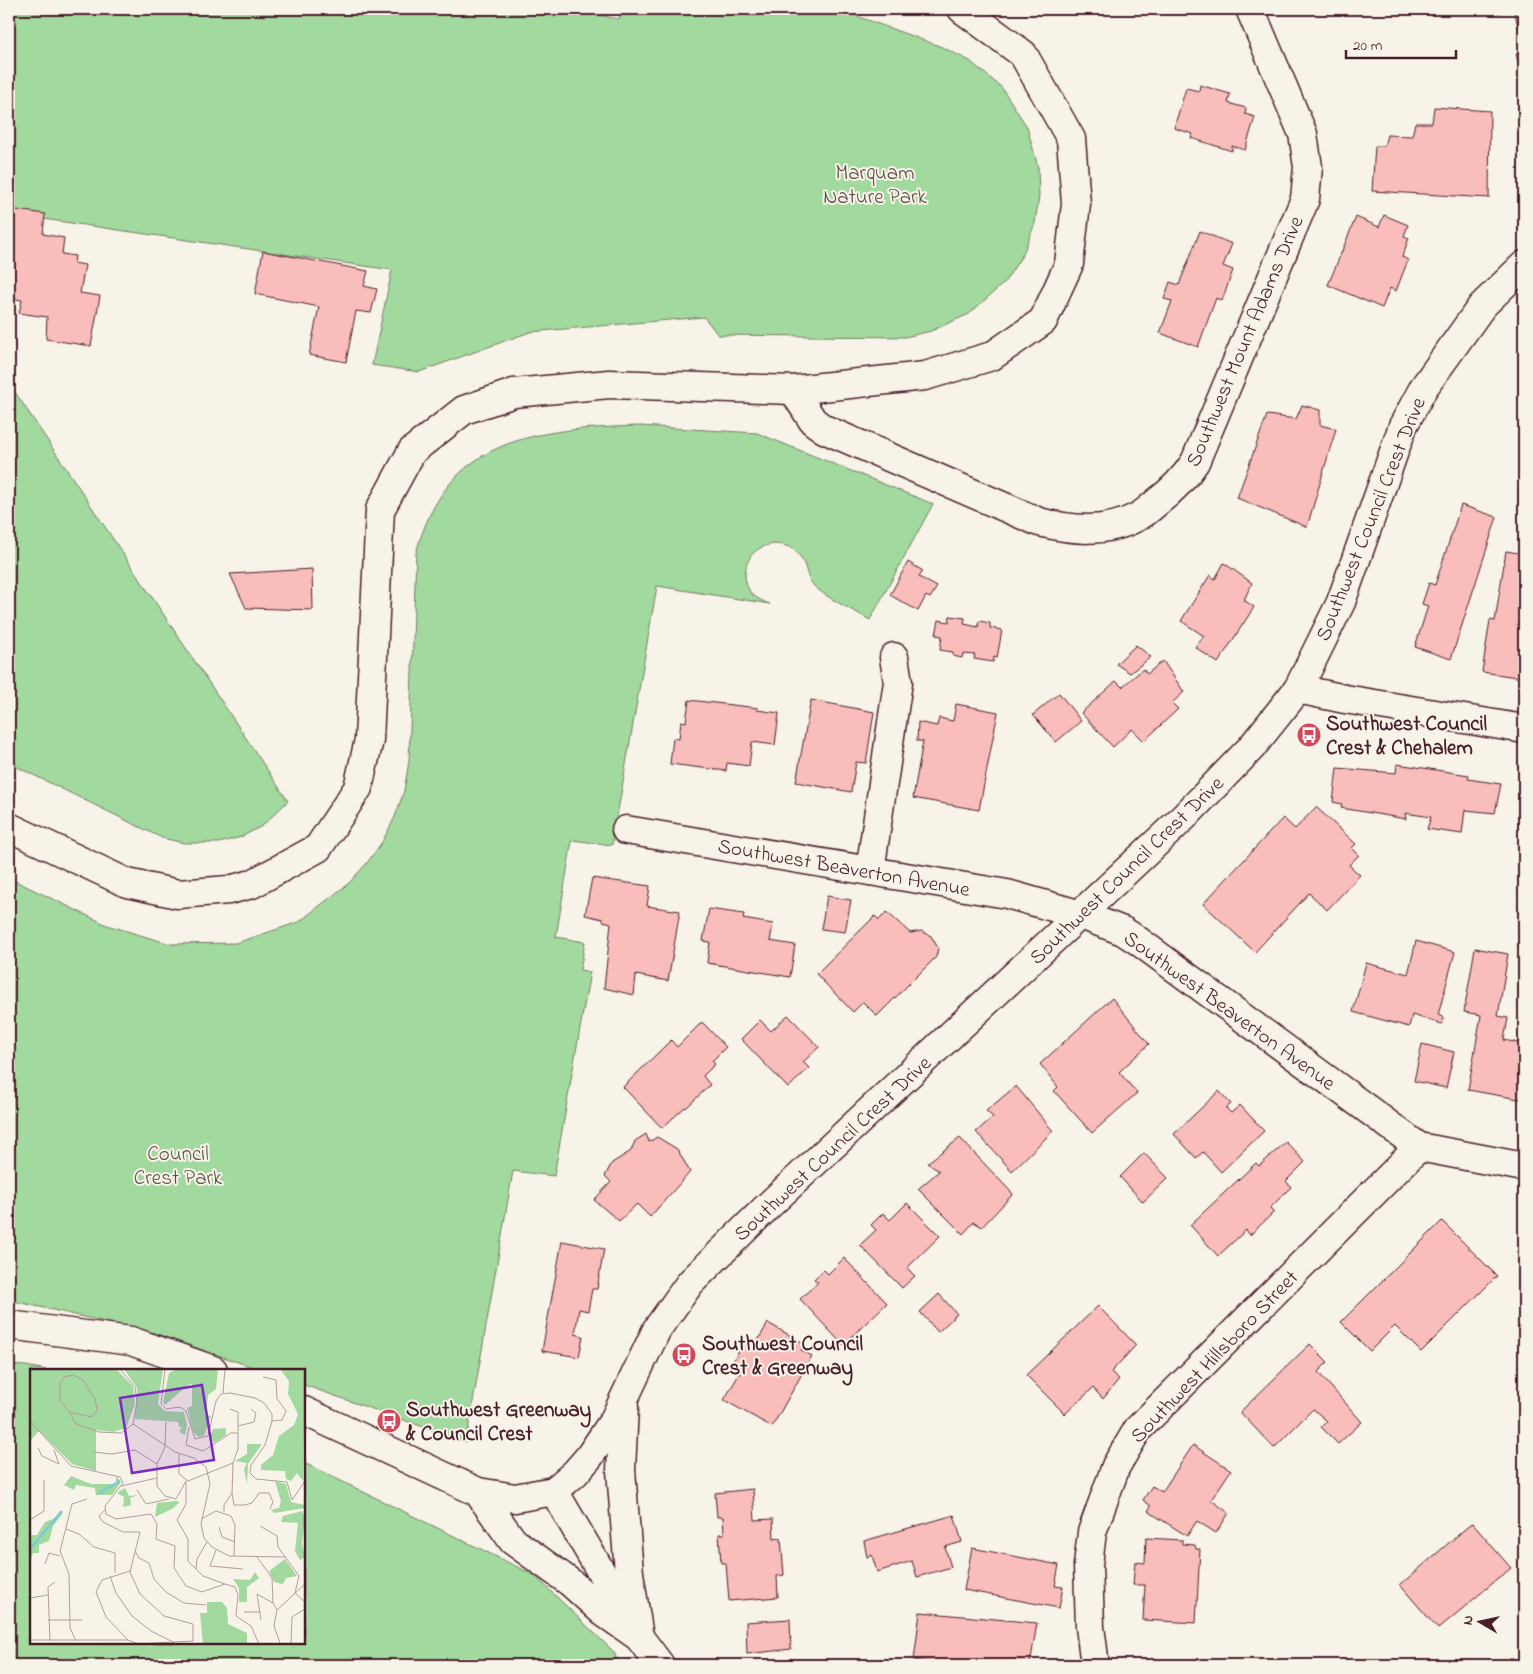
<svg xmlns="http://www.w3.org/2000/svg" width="1533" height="1674" viewBox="0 0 1533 1674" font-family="'Indie Flower',sans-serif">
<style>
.green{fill:#a2d99e;stroke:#767c64}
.building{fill:#f9bdbb;stroke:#4a1f2b}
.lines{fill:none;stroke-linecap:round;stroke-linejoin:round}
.minor-casing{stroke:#4a1f2b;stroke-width:31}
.minor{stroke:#f7f3e8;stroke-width:28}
.labels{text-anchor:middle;stroke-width:4;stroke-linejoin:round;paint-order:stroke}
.park-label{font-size:21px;fill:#604e48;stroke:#f7f3e8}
.street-label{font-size:21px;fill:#4a1f2b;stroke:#f7f3e8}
.poi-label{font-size:21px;font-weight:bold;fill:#4a1f2b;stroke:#f7f3e8;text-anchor:start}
.inset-river{fill:none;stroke:#7acbd3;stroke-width:2.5}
.inset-road{fill:none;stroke:#b29e9c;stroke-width:1}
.view{fill:#7b2cbf;fill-opacity:0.15;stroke:#7b2cbf;stroke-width:2.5}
.inset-edge{fill:none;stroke:#4a1f2b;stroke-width:2.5}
</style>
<rect width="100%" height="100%" fill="#f7f3e8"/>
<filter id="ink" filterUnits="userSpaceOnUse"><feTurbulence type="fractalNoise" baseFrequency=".02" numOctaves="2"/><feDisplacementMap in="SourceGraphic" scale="10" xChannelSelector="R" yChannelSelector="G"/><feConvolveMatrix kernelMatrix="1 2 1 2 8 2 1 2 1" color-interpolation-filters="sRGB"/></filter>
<g filter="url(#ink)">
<g class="green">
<polygon points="9,9 565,9 619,19 622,9 837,9 942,47 970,61 1002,88 1027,127 1038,167 1039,196 1035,223 1023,254 1004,283 969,314 931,331 905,337 718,335 704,317 530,332 419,372 372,365 392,270 9,214"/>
<polygon points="9,383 288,801 262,826 241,837 219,843 184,843 162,838 9,763"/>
<path d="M 640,426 L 757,433 L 933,504 L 870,620 C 855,611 826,598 814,586 C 806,578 807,567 801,558 C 792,543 771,540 757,550 C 743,560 741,583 753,595 C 758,599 764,602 770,604 L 657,586 L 612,845 L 572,840 L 556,937 L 585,942 L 580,970 L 590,972 L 554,1176 L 513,1171 L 466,1442 L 304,1385 L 304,1370 L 261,1370 L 154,1333 L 9,1300 L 9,878 L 107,925 L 170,944 L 236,943 L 299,922 L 349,883 L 367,863 L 382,842 L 395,817 L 404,791 L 409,761 L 416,553 C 447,436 536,429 640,426 Z"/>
<polygon points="9,1365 26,1366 46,1370 31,1370 31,1643 304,1643 304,1463 534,1575 614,1652 619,1665 9,1665"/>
</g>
<g class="building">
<polygon points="1497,9 1511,9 1498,13"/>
<polygon points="1522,9 1524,9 1524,47 1514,11"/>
<polygon points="1524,52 1524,84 1516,54"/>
<polygon points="1200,85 1230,94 1228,103 1246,108 1245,114 1255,117 1245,150 1232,146 1232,151 1191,138 1193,134 1174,128 1186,88 1199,91"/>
<polygon points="1434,107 1490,111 1489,198 1372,191 1375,146 1384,146 1387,135 1412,136 1415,123 1432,123"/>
<polygon points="9,209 45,214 43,234 64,238 62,254 75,256 74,263 85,265 80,293 100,296 91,346 46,339 47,317 19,313 22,300 9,298"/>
<polygon points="1384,215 1408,225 1404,236 1409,238 1402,257 1408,260 1396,291 1390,288 1382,308 1328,285 1356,217 1379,227"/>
<polygon points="1200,231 1232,244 1223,266 1233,270 1222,301 1216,298 1198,347 1160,333 1172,301 1164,299 1170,282 1179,285"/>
<polygon points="263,251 368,271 364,286 377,289 371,313 356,311 346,362 309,355 319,307 255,294"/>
<polygon points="1302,405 1320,410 1320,425 1336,429 1307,527 1237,498 1267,415 1296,419"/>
<polygon points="1461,505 1497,517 1451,659 1415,647 1428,606 1422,604 1429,583 1435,585"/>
<polygon points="1506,551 1524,554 1524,678 1482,672 1490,620 1495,621"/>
<polygon points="908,562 923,571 919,577 937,587 930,598 926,596 918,611 890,595"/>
<polygon points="1224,563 1252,583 1244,600 1254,607 1218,663 1195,647 1204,636 1181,621 1210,575 1215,579"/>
<polygon points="312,569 313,610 246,608 230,574"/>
<polygon points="950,616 965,618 964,624 978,627 979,621 990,623 990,628 1002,630 997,658 994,657 993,662 974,659 975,655 963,654 962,658 953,656 953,652 940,650 942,636 936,635 939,620 949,622"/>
<polygon points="1136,645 1151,657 1130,673 1116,664"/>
<polygon points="1163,661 1184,692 1172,703 1178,709 1144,741 1132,729 1113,747 1081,713 1116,681 1122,687 1143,669 1147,674"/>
<polygon points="1059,693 1081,721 1056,742 1033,715"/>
<polygon points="689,700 758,708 757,710 779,713 775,745 752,742 749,766 727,763 726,771 670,764 673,738 679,739 681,721 686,722"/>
<polygon points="811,700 874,712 866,763 856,762 851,792 796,782"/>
<polygon points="956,704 998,712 979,810 913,798 923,741 917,741 918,722 937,726 939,718 953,721"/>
<polygon points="1397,764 1469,775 1468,779 1501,784 1495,813 1465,810 1462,834 1427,829 1431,817 1405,813 1406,819 1341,808 1342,804 1333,802 1337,768 1396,773"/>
<polygon points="1316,807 1356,844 1352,848 1359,855 1349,865 1360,875 1327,910 1309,893 1255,952 1203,904 1283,818 1295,829"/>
<polygon points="592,878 650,886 647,906 680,911 668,981 636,975 634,995 604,988 611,923 603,921 603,919 585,915"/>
<polygon points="827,896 851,900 845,932 821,929"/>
<polygon points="709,909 744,914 743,919 773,924 770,941 795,945 790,977 707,963 710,942 703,941"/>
<polygon points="887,912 910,933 921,931 931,936 938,948 936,957 877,1016 863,1002 853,1012 816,974 875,916 879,920"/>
<polygon points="1416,941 1455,952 1438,1015 1444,1017 1442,1024 1412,1015 1409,1027 1353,1012 1366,963 1408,974"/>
<polygon points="1475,948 1508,954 1498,1016 1508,1018 1504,1040 1524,1044 1524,1100 1468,1090 1481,1015 1464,1012"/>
<polygon points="1112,998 1149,1044 1119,1072 1137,1093 1092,1133 1054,1091 1058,1087 1040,1064"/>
<polygon points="788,1015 819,1047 803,1062 809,1068 788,1088 741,1039 760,1020 771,1031"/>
<polygon points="702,1022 726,1047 712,1061 715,1064 703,1076 710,1085 686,1108 685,1107 662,1128 623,1087 671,1040 677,1047"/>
<polygon points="1422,1044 1454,1052 1446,1088 1414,1081"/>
<polygon points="1016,1086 1053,1131 1012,1171 976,1132 993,1117 986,1111"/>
<polygon points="1219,1091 1231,1104 1226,1108 1231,1113 1240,1105 1264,1131 1221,1172 1203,1152 1196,1158 1174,1134"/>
<polygon points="646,1134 649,1142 657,1137 677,1149 690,1172 650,1217 637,1204 619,1221 594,1200 611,1182 605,1176 612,1163 631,1151 635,1141"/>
<polygon points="960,1138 1013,1194 982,1227 974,1222 963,1234 918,1189 939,1171 927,1163"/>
<polygon points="1286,1142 1305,1162 1286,1181 1291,1187 1270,1208 1274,1212 1250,1235 1246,1230 1218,1256 1190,1225 1256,1163 1259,1166"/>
<polygon points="1144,1153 1168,1178 1143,1202 1120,1177"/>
<polygon points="907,1203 940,1236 907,1268 915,1276 902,1288 860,1245 876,1230 871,1225 883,1213 890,1220"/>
<polygon points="1442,1221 1497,1276 1421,1352 1395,1326 1370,1351 1341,1322"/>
<polygon points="562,1241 604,1249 597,1289 592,1289 588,1311 579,1309 575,1334 583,1336 579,1357 542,1351"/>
<polygon points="844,1258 887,1303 843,1345 800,1299 818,1282 814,1279 824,1270 828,1274"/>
<polygon points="939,1294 957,1314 938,1332 920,1312"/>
<polygon points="1098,1306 1136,1345 1111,1372 1119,1379 1103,1399 1093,1388 1065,1414 1026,1375"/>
<polygon points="768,1323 805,1344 801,1350 812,1356 772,1427 724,1400 741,1371 731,1365 747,1336 757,1342"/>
<polygon points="1310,1344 1328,1362 1318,1372 1362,1422 1338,1444 1321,1427 1327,1421 1313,1409 1274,1448 1240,1412"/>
<polygon points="1193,1445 1231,1470 1211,1500 1229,1513 1216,1533 1197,1521 1187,1536 1148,1511 1151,1506 1143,1500 1152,1486 1162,1492"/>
<polygon points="753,1489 755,1520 773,1519 774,1539 781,1538 784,1575 777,1576 778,1597 729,1601 726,1563 721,1563 719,1534 724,1534 723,1517 717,1517 715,1493"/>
<polygon points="954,1515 962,1542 945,1547 951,1567 917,1577 912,1561 877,1572 872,1555 867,1557 864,1541"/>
<polygon points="1472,1523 1511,1568 1438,1629 1400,1585"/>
<polygon points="1146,1538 1182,1540 1182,1544 1195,1545 1196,1549 1200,1549 1196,1623 1143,1620 1145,1585 1133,1585 1135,1562 1145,1563"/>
<polygon points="972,1548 1059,1565 1055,1586 1063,1587 1059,1608 964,1590"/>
<polygon points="920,1612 1037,1623 1030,1665 951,1665 914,1660"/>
<polygon points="790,1619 791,1649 747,1654 746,1622"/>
<polygon points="776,1660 817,1665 775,1665"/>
</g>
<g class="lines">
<defs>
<g id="minor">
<path d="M 793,390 L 813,421 L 824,429 L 1039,522 C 1071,530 1106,534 1137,517 C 1144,514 1150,508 1156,503 C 1172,491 1184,479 1195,462 L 1305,199 L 1308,167 L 1303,134 L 1250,9"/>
<polyline points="1298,689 1345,699 1524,729"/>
<polyline points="9,827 127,883 178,894 229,890 252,884 318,848 358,788 369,740 380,510 412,451 464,410 514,393 609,384 793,390 925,376 992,356 1043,321 1069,264 1076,204 1071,139 1023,54 962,9"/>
<polyline points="626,830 1007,894 1081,915 1123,931 1137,940 1419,1147 1524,1167"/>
<polyline points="870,871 898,682 894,657"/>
<polyline points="9,1325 131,1341 213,1370"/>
<polyline points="624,1407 621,1470 629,1573 639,1637"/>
<polyline points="304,1411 478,1492 515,1498 554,1491 575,1473 589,1457 614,1420 657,1329 690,1283 767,1207 1184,817 1251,748 1298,689 1341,602 1403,426 1424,387 1482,306 1524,265"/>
<polyline points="554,1491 639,1637 660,1665"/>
<polyline points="478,1492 513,1541 571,1583 603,1612 639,1637"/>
<polyline points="1095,1665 1090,1627 1088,1565 1092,1532 1116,1466 1138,1429 1419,1147"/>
</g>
</defs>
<use href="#minor" class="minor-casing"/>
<use href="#minor" class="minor"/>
</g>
</g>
<defs>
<symbol id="bus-disc" viewBox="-11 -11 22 22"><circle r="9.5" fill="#d1495b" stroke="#f7f3e8"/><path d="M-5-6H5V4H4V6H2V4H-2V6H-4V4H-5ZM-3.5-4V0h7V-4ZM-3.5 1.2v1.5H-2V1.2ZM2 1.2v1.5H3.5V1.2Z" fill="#fff"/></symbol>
</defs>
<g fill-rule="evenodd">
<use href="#bus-disc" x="1295" y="721" width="28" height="28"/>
<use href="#bus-disc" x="670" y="1341" width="28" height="28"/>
<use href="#bus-disc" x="375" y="1407" width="28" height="28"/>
</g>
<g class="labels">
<g class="park-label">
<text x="875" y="179">Marquam<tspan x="875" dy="24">Nature Park</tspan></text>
<text x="178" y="1160">Council<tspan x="178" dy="24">Crest Park</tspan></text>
</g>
<g class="street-label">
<text transform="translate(1244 341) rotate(-67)" y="7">Southwest Mount Adams Drive</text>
<text transform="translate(1370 519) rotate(-68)" y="7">Southwest Council Crest Drive</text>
<text transform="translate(844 867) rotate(10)" y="7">Southwest Beaverton Avenue</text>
<text transform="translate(1126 870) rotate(-44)" y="7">Southwest Council Crest Drive</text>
<text transform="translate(1230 1010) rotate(36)" y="7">Southwest Beaverton Avenue</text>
<text transform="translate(832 1148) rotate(-43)" y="7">Southwest Council Crest Drive</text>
<text transform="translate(1214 1356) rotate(-46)" y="7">Southwest Hillsboro Street</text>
</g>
<g class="poi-label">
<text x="1326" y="730">Southwest Council<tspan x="1326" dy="24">Crest &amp; Chehalem</tspan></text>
<text x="702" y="1350">Southwest Council<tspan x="702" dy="24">Crest &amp; Greenway</tspan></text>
<text x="406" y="1416">Southwest Greenway<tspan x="406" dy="24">&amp; Council Crest</tspan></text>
</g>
</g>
<g transform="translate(30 1369)">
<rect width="275" height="275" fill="#f7f3e8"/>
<path d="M 0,0 L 86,0 L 103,17 L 105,35 L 96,59 L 83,63 L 66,61 L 66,102 L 42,95 L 9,62 L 0,72 ZM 94,0 L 133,0 L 128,35 L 135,42 L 154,43 L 157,56 L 155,66 L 149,63 L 152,58 L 149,58 L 148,53 L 105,50 L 107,19 ZM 147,0 L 188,0 L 186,20 L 178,26 L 176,46 L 181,47 L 174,67 L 168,68 L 163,63 L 157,39 L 162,37 L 162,15 L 158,16 L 135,36 L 133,33 L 139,4 ZM 250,0 L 275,0 L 273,112 L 267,104 L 261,112 L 256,110 L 255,102 L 231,101 L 231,96 L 243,86 L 249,67 L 264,56 L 268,45 L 258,25 L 259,12 ZM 196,59 L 196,66 L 184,74 L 180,68 L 183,60 ZM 217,75 L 232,75 L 218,95 L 217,115 L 214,100 L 217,94 L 205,92 L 217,85 ZM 41,107 L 61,115 L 86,115 L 86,107 L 91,113 L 82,126 L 66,126 L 65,119 L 46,116 L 44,121 L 34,116 ZM 245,112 L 256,115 L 261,133 L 275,136 L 275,139 L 244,144 L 241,141 L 249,139 L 251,132 ZM 95,119 L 99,127 L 108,126 L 100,129 L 101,136 L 93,138 L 94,128 L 87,124 ZM 146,132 L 150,133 L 142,140 L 125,148 L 127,134 ZM 30,142 L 33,144 L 23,157 L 19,172 L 9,176 L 9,184 L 3,184 L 0,193 L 0,166 L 7,166 L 15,153 L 26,149 ZM 272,142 L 275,148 L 272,175 L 275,188 L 270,191 L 265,182 L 268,154 L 251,153 L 253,147 ZM 255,190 L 267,207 L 256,209 L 253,215 L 244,213 L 239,202 ZM 225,203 L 229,209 L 217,218 L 217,233 L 209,233 L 209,219 L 203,210 L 220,211 ZM 177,233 L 192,233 L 197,239 L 198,255 L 217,264 L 217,274 L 173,275 L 170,244 L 177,244 Z" fill="#a2d99e"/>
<path class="inset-river" d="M 69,124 L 90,112M 0,180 L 32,142"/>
<path class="inset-road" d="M 90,0 L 105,18 L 107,33 L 103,55M 135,0 L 131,35 L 136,40 L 150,38 L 156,42 L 165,70 L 178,67 L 186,32 L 191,25 L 200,24 L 225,29 L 234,34 L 242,45 L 242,52 L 235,76 L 221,96 L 220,104 L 226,110 L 257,113 L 262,131M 43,6 L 53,11 L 65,30 L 67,41 L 62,48 L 39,43 L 30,32 L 30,14 L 34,8 ZM 233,8 L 246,11 L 247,30 L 256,42 L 252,51 L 242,52M 193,24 L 195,0M 39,43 L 46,55 L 69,63 L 91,64 L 103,55M 0,52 L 41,97 L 90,108 L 93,114 L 75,137 L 76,145 L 86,150 L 121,145 L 127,155 L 126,170 L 145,177 L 144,199 L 156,217 L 172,223 L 195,215 L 205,218 L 208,226 L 206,247 L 221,257 L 229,275M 136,53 L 135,78 L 127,95 L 127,117 L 135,127 L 146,130 L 156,112M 103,55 L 145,83 L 164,89 L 176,98 L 180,115 L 171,155 L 174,169 L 182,178 L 199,187 L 255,188M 208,57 L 224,53 L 226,44 L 221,40M 159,58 L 156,76 L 173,82 L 201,64 L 208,64M 8,79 L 12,87 L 29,95 L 24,81M 63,83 L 82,85 L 105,81 L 127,95M 149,85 L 149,105 L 158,112 L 203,94M 156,112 L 156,135 L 147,151 L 158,170 L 158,192 L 166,200M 91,117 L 127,109M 107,121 L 116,135 L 139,130M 202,124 L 204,136 L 215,136 L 222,134 L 229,124 L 239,124 L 243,133 L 240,140M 262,131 L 275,112M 194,143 L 194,136 L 202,124 L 203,94 L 208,80 L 208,43 L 200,40M 171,150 L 186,142 L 201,147 L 205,156 L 204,187M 0,151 L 14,142 L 14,111M 230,157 L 247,167 L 248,178 L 269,207 L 265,224 L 275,233M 189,158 L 192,168 L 205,173M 36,160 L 49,165 L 64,178 L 85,184 L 85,204M 177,173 L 167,190 L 166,200 L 173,207 L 195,215M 186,181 L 180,197 L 213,200M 105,182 L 109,189 L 119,194 L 124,210 L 136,223 L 154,234 L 176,236M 227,188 L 242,209 L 243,234 L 247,241M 15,195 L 19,184 L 30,187M 80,207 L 86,224 L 102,247 L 121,262 L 145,274M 227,225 L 231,251M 227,225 L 243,234M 0,229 L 18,226M 214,243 L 230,243M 18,251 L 52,251M 0,271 L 98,271 L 108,275 L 163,272 L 163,255 L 134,247 L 110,225 L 100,203 L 110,163 L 93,163 L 73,153 L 69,147 L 75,141M 98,271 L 76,248 L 66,223 L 72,211 L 100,202M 20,272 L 18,218 L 25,213M 46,272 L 40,259 L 39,205 L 30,182 L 42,135 L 57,130M 250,274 L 244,257 L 247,241 L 275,215M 261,275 L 262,248 L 275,240"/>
<path class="view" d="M 172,16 L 184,91 L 102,104 L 90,29 Z"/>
<rect width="275" height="275" class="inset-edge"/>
</g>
<rect width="1533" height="1674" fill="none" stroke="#f7f3e8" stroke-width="30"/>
<rect x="15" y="15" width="1503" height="1644" fill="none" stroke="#4a1f2b" stroke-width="2" filter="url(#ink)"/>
<g transform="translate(1480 1622) rotate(279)" stroke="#f7f3e8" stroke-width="4" paint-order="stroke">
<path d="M0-4L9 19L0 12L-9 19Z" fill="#4a1f2b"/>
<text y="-8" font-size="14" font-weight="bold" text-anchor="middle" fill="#4a1f2b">N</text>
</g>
<path d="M1346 50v8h110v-8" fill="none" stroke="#4a1f2b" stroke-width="2.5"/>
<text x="1353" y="50" font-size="15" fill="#4a1f2b" stroke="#f7f3e8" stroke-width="4" paint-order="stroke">20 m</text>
</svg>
